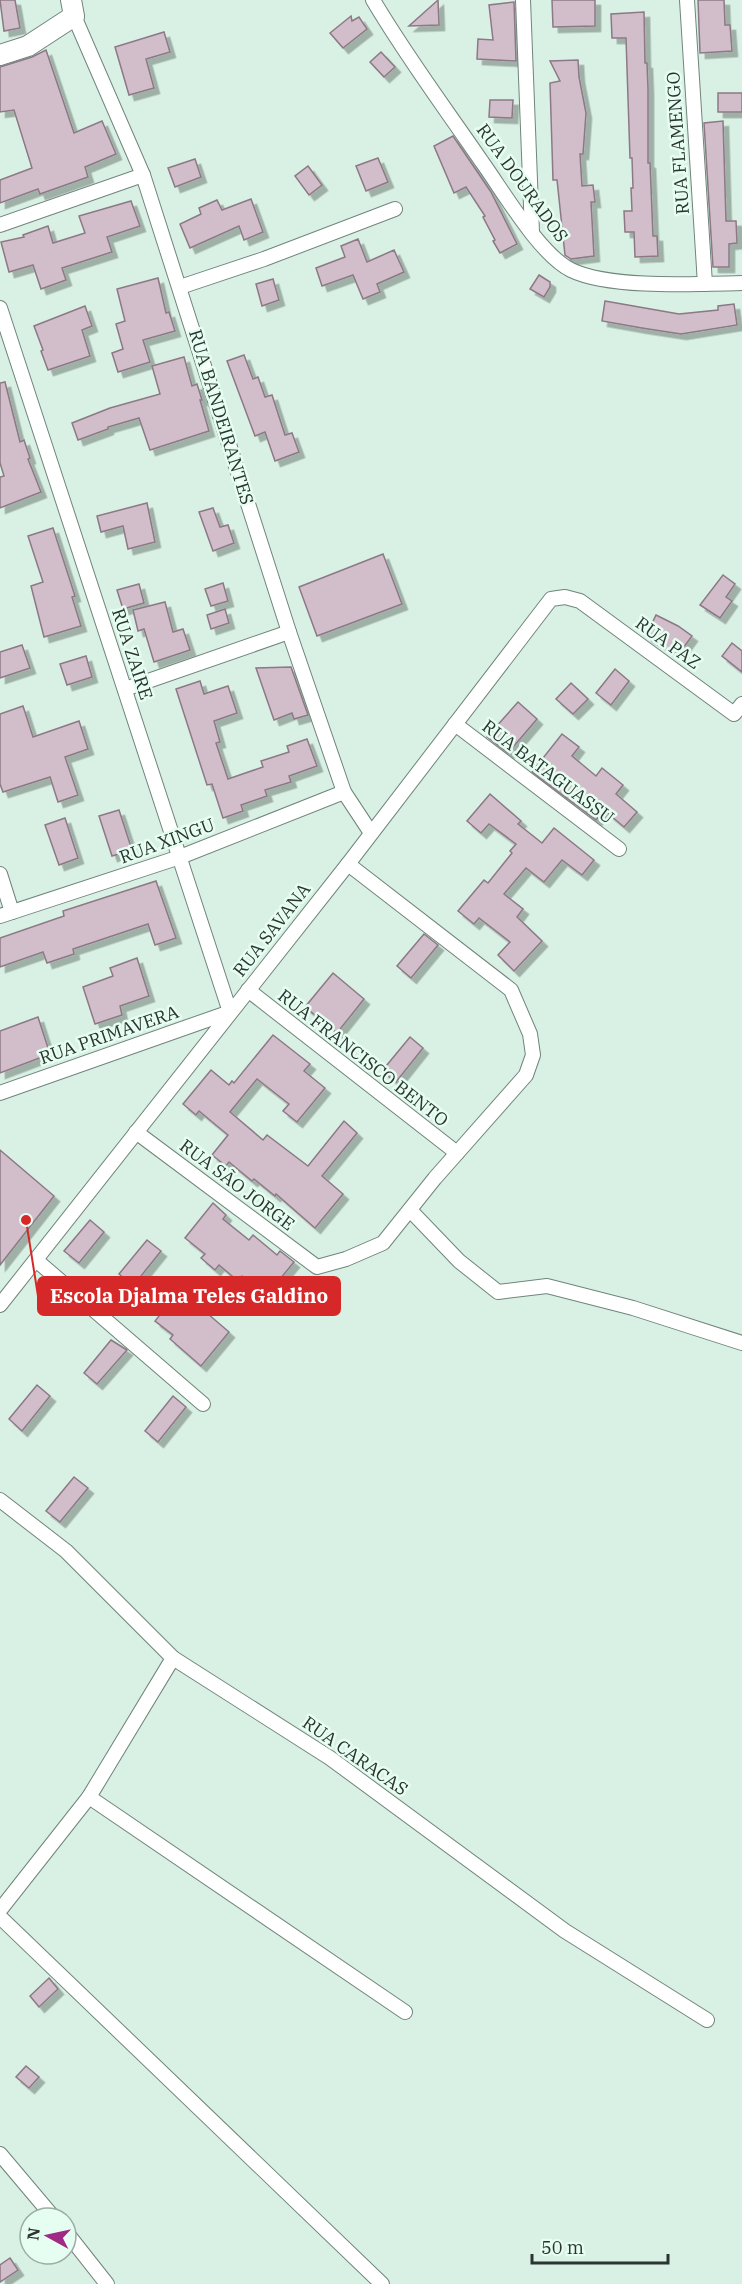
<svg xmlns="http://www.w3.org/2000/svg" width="742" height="2284" viewBox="0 0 742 2284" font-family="'IBM Plex Serif',serif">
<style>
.building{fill:#d2becb;stroke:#8c7985;stroke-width:1.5;filter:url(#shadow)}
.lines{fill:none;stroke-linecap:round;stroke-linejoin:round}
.street-casing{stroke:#70857b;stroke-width:16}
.secondary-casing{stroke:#70857b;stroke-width:22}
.street{stroke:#fff;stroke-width:14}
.secondary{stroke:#fff;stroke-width:20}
.labels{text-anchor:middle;stroke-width:5;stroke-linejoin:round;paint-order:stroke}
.street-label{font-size:18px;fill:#2b3430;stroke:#e6fdf1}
.leader{fill:none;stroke:#d62828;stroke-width:2}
.callout-dot{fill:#d62828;stroke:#e6fdf1;stroke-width:2}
.callout{fill:#d62828;stroke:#d62828;stroke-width:2}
.callout-label{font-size:20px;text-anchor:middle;font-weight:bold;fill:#fff}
</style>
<defs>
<filter id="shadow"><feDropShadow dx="5.5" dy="5.5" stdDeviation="0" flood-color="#0004"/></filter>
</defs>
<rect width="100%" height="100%" fill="#d9f0e4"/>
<g class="building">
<polygon points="0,0 15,0 20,28 4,31"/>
<polygon points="438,0 439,25 409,26"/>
<polygon points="552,0 595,0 595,26 553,27"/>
<polygon points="698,0 724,0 725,25 730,25 732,51 700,53"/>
<polygon points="514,2 516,61 477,59 478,39 493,40 489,5"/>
<polygon points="644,12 645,63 647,63 648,89 648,163 650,163 653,236 657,236 658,256 635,257 634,232 625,232 624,211 632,211 631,188 633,188 632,158 630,158 626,38 612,38 611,14"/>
<polygon points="351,16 352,21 359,17 367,29 343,48 330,33"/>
<polygon points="164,32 170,52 146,59 154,88 129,95 115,47"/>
<polygon points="46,50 74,133 102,121 116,154 85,167 88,177 40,194 38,189 0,203 0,180 32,168 14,110 0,112 0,67 32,57"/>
<polygon points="381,52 395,67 384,77 370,62"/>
<polygon points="578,60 579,77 586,113 583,154 580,154 582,186 593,185 595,202 591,202 594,256 571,259 565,255 557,180 553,180 550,83 560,81 550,61"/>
<rect x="718" y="93" width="24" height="19"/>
<polygon points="490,100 513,100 512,118 489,117"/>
<polygon points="723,121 726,221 736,221 737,243 729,244 729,267 713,267 704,123"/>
<polygon points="453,136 491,192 517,244 500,253 493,241 495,240 483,217 485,216 466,187 454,193 434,146"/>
<polygon points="378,158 388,182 366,191 356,166"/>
<polygon points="195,159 201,177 175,187 168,168"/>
<polygon points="308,166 322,185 309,195 295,176"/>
<polygon points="251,199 263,232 244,240 239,226 190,248 180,224 201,214 199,208 217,200 222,210"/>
<polygon points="131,201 140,226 107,237 112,252 62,268 66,280 41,289 33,265 9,272 1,242 24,237 23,235 48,226 53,243 85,233 79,216"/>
<polygon points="358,239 367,262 394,250 404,272 377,284 380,292 363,299 353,275 322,286 316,268 345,257 341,246"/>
<polygon points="539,275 550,282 550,287 544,297 530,289"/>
<polygon points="158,278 166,313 169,312 175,331 143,340 150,362 118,372 112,353 123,349 116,324 125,321 117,289"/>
<polygon points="273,279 279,300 262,306 256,284"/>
<polygon points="605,301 679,314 718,310 718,306 734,304 737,325 681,334 642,328 602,321"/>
<polygon points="85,306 92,326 82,330 90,356 48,370 41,351 43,350 34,326"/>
<polygon points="244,355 253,379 258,377 265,397 272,395 285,435 292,433 299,452 275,461 265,432 255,436 227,361"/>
<polygon points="184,357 192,386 197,384 202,400 200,400 209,431 150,450 139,418 108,427 108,429 78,440 72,423 110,408 160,394 152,366"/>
<polygon points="5,382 20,442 24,440 30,458 28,459 41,492 0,508 0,477 4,476 0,463 0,383"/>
<polygon points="147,503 155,542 128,549 123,526 101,532 97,516"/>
<polygon points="213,508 220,527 228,525 234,543 213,551 199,512"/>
<polygon points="53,528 75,596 72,597 81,626 44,637 31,586 43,582 28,536"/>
<polygon points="383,554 402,604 317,636 299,587"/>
<polygon points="723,575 735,584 726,597 732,601 720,618 700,605"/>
<polygon points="223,583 228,601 211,606 205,589"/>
<polygon points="139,584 144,603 123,609 117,590"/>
<polygon points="165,602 173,632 183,629 190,650 154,662 144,629 138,631 133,610"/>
<polygon points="225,609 229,623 211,629 207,615"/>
<polygon points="656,615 678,626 692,636 678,655 646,636"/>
<polygon points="732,643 742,651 742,672 722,656"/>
<polygon points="22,645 30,668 0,678 0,652"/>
<polygon points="86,656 92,677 67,685 60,664"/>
<polygon points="291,667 308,715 294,719 292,713 274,720 256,668"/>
<polygon points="615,669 629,681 611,705 596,693"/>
<polygon points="200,681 204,694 228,686 237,713 214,721 220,742 216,743 228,779 263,767 261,761 289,752 287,746 307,739 317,766 289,776 291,782 265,790 267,796 241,805 243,811 223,818 212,784 207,785 176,689"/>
<polygon points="571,683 588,699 573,714 556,699"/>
<polygon points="518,702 537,719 508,753 487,737"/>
<polygon points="23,706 33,737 79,721 88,749 65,757 78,795 58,802 50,777 3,792 0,784 0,714"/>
<polygon points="562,734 579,747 572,756 596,776 602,768 623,785 616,794 637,812 624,827 604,810 596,820 532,772"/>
<polygon points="490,794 521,821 518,824 542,843 554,828 594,860 582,875 562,860 544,882 526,868 504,894 523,909 517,917 542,941 514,971 498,955 510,942 479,918 474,924 458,911 484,880 488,883 512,853 510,851 516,844 489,824 481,833 467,821"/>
<polygon points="119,810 132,850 112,856 99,816"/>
<polygon points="65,818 78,858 59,865 45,825"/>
<polygon points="156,881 176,938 155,945 148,924 73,949 74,954 47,963 43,952 0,967 0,938 64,916 63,911"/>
<polygon points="424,934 438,945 411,978 397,966"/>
<polygon points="137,958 149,996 120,1006 122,1015 95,1024 83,987 113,976 110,968"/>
<polygon points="333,973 364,999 337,1033 305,1007"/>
<polygon points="38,1017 50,1054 0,1073 0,1031"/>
<polygon points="273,1035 310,1064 304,1071 325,1088 297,1122 283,1111 289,1104 257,1079 230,1112 263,1140 267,1135 308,1166 344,1121 357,1133 322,1176 343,1194 315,1228 276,1194 275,1196 254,1179 252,1181 229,1162 226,1166 212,1155 228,1135 199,1111 196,1115 183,1104 211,1070 229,1085 232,1081 234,1083"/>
<polygon points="410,1037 423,1048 396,1082 382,1071"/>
<polygon points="0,1150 54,1196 0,1265"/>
<polygon points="213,1203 226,1215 223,1219 249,1240 253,1235 277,1255 280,1251 294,1262 266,1296 242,1276 238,1281 219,1265 215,1270 201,1258 205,1254 185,1238"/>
<polygon points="90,1220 104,1232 79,1263 64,1251"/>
<polygon points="147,1240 161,1251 133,1286 119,1274"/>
<polygon points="183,1286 197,1298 194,1302 229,1332 201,1366 170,1339 173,1335 155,1321"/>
<polygon points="111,1340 127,1350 97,1384 84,1373"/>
<polygon points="37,1385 50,1396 22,1431 9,1419"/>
<polygon points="173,1396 186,1407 158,1442 145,1431"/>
<polygon points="74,1477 88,1488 60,1522 46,1511"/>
<polygon points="49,1978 58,1989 39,2007 30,1996"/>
<polygon points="26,2066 39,2077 29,2088 16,2077"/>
<polygon points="10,2258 18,2270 0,2282 0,2265"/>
</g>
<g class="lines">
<defs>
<g id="street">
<path d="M 373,0 C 406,56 445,108 482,162 C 503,191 539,254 571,270 C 610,289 698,284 742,283"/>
<polyline points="523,0 532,232"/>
<polyline points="687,0 705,284"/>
<polyline points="74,16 143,175 289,632 344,792 371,833"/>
<polyline points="0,225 143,175"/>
<polyline points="180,287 264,259 395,209"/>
<polyline points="0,308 230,1012 0,1093"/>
<polyline points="125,689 289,632"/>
<polyline points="455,724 619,849"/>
<polyline points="0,874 12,912"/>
<polyline points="0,916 180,857 344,792"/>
<polyline points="248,990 457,1153"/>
<polyline points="136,1132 317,1267 346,1259 383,1243 435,1178 526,1075 533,1055 530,1034 511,990 348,864"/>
<polyline points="410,1210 459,1261 498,1292 547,1286 633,1308 742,1343"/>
<polyline points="36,1260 203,1404"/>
<polyline points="0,1305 348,864 551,599 565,597 580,601 734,714 742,704"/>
<polyline points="0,1500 66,1551 173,1658 330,1758 565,1931 707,2020"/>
<polyline points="89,1797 405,2012"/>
<polyline points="0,1910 89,1797 173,1658"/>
<polyline points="0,1917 382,2284"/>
<polyline points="0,2154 54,2218"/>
<polyline points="66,2232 107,2284"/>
</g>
<polyline id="secondary" points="0,55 28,46 74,16 71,0"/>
</defs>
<use href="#street" class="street-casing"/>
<use href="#secondary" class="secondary-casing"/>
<use href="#street" class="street"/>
<use href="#secondary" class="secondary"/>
</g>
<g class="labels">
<g class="street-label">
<text transform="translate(678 143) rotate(-94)" y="6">RUA FLAMENGO</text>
<text transform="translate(522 183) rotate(54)" y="6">RUA DOURADOS</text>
<text transform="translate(221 417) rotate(73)" y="6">RUA BANDEIRANTES</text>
<text transform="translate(668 643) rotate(36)" y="6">RUA PAZ</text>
<text transform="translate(132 654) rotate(72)" y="6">RUA ZAIRE</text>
<text transform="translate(548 772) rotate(37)" y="6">RUA BATAGUASSU</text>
<text transform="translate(167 841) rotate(-20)" y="6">RUA XINGU</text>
<text transform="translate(272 930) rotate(-52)" y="6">RUA SAVANA</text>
<text transform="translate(109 1035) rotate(-19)" y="6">RUA PRIMAVERA</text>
<text transform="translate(363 1058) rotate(38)" y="6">RUA FRANCISCO BENTO</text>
<text transform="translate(237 1185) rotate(37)" y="6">RUA SÃO JORGE</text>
<text transform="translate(355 1756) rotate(35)" y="6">RUA CARACAS</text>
</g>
</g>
<path class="leader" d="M26 1220L38 1296"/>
<circle class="callout-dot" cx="26" cy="1220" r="6"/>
<rect class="callout" x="38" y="1277" width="302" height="38" rx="6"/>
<g class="callout-label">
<text x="189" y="1303">Escola Djalma Teles Galdino</text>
</g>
<g transform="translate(48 2236) rotate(278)"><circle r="28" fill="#e6fdf1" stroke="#9bada4" stroke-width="1.5"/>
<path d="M0-4.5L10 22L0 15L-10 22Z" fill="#a02a84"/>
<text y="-9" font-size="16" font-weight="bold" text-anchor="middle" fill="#2b3430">N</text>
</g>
<path d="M532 2254v9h136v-9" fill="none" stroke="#2b3430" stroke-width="3"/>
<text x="541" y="2254" font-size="18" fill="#2b3430" stroke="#e6fdf1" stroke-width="4.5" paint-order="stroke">50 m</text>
</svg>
